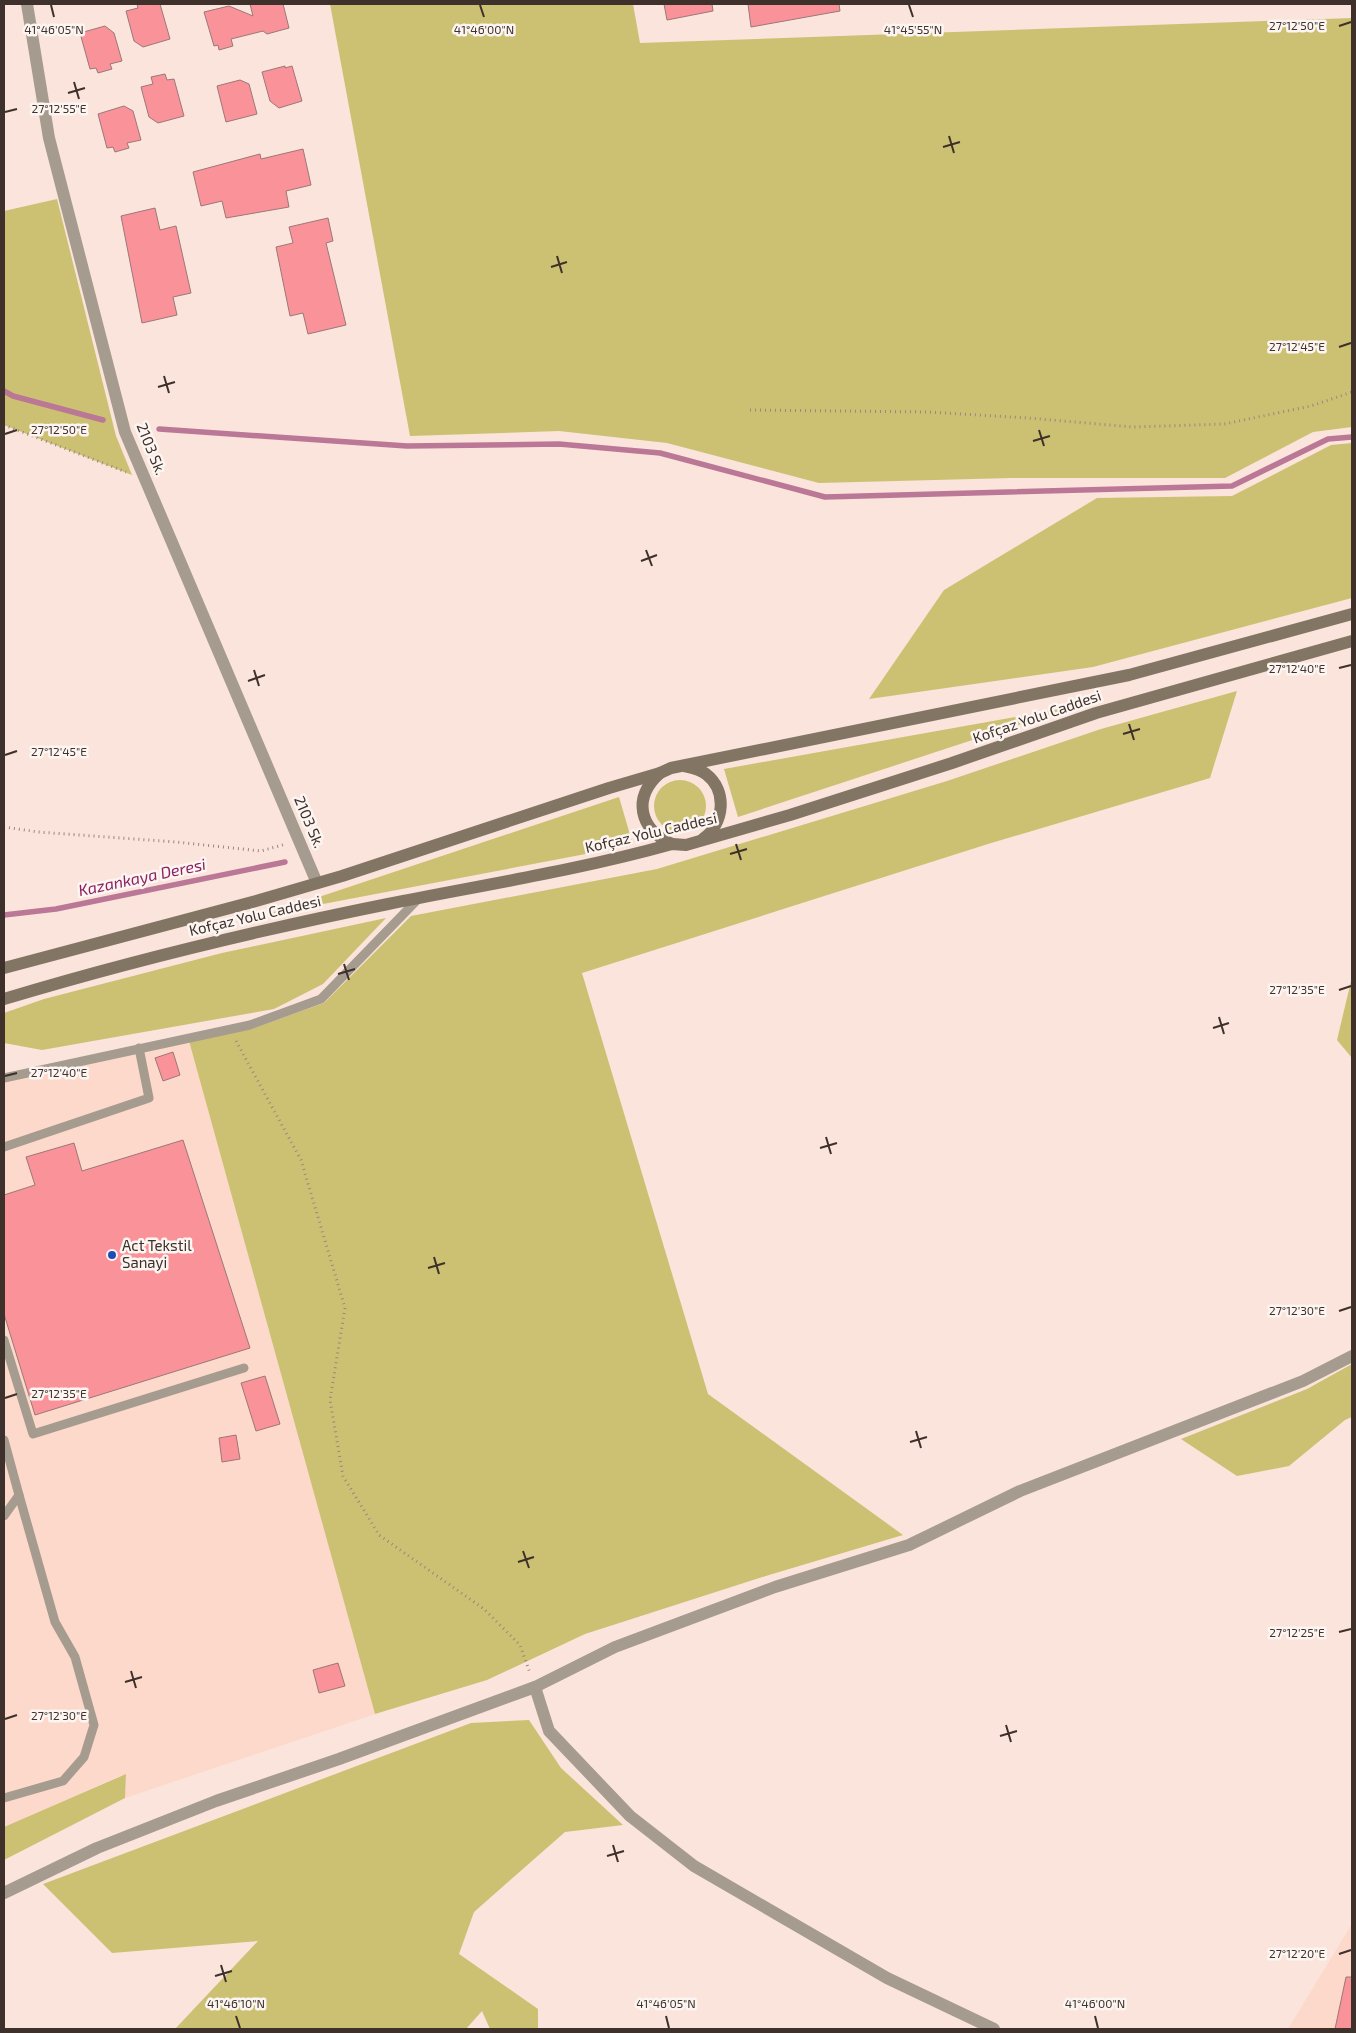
<svg xmlns="http://www.w3.org/2000/svg" width="1356" height="2033" viewBox="0 0 1356 2033" font-family="'Exo 2',sans-serif">
<style>
.built{fill:#fcd9ca}
.green{fill:#ccc172}
.lines{fill:none;stroke-linecap:round;stroke-linejoin:round}
.stream{stroke:#bb7796;stroke-width:5.5}
.building{fill:#fa9399;stroke:#9b7778}
.path{stroke:#998780;stroke-width:3;stroke-dasharray:1 4;stroke-linecap:butt}
.lane{stroke:#a59b8f;stroke-width:9}
.street{stroke:#a59b8f;stroke-width:12}
.secondary{stroke:#837564;stroke-width:12}
.ticks{fill:none;stroke:#3e302a;stroke-width:2}
.poi-dot{fill:#1e4dba;stroke:#fcf5f1;stroke-width:2}
.labels{text-anchor:middle;stroke-width:5;stroke-linejoin:round;paint-order:stroke}
.street-label{font-size:15px;fill:#3e302a;stroke:#fcf5f1}
.poi-label{font-size:15px;fill:#3e302a;stroke:#fcf5f1;text-anchor:start}
.water-label{font-size:16px;font-style:italic;fill:#8b2162;stroke:#fcf5f1}
.ticks-label{font-size:12px;text-anchor:middle;fill:#3e302a;stroke:#fcf5f1;stroke-width:5;stroke-linejoin:round;paint-order:stroke}
</style>
<rect width="100%" height="100%" fill="#fae4db"/>
<g class="built">
<polygon points="189,1041 375,1714 125,1798 126,1775 122,1775 4,1827 4,1079"/>
<polygon points="1352,1924 1352,2029 1288,2029"/>
</g>
<g class="green">
<polygon points="330,4 633,4 640,43 1352,18 1352,427 1313,432 1225,478 1011,478 819,483 667,443 559,431 410,436"/>
<polygon points="57,199 116,436 132,475 4,425 4,211"/>
<polygon points="1352,443 1352,598 1093,667 869,699 944,590 1097,498 1232,496 1331,445"/>
<polygon points="1237,691 1210,778 988,844 582,973 708,1394 903,1535 769,1575 585,1634 487,1680 375,1714 189,1041 251,1029 324,1003 411,916 657,869 947,781 1101,729"/>
<polygon points="1076,706 738,817 724,769"/>
<circle cx="680" cy="806" r="26"/>
<polygon points="619,797 633,845 265,915"/>
<polygon points="386,918 323,984 274,1009 42,1050 4,1043 4,1013 44,999 222,953"/>
<polygon points="1352,977 1352,1058 1337,1040"/>
<polygon points="1352,1364 1352,1417 1345,1420 1289,1466 1237,1476 1181,1439 1307,1389"/>
<polygon points="529,1720 561,1768 623,1825 565,1832 474,1912 459,1954 538,2009 538,2029 490,2029 482,2011 466,2029 175,2029 258,1941 112,1953 43,1884 471,1723"/>
<polygon points="126,1774 125,1798 4,1860 4,1827"/>
</g>
<g class="lines">
<g class="stream">
<polyline points="4,391 13,396 103,420"/>
<polyline points="159,429 407,446 559,444 660,453 825,497 1232,486 1328,439 1352,437"/>
<polyline points="4,915 56,909 285,862"/>
</g>
</g>
<g class="building">
<polygon points="137,4 160,4 170,39 143,47 134,41 126,11 138,8"/>
<polygon points="250,4 283,4 289,28 267,34 263,31 231,39 233,46 219,50 218,45 214,46 204,12 229,6 253,16"/>
<polygon points="664,4 712,4 713,11 667,20"/>
<polygon points="748,4 839,4 840,11 751,27"/>
<polygon points="105,26 114,33 122,61 110,64 112,69 98,73 96,68 90,69 80,33"/>
<polygon points="285,66 285,68 292,66 302,101 279,108 270,101 262,72"/>
<polygon points="165,74 167,80 174,79 184,116 158,123 149,117 141,87 153,84 151,77"/>
<polygon points="240,80 249,84 257,114 226,122 217,86"/>
<polygon points="124,106 133,111 141,140 127,143 129,148 115,152 113,147 107,148 98,114"/>
<polygon points="303,149 311,185 286,191 289,207 226,218 222,201 201,206 193,172 260,154 261,159"/>
<polygon points="155,208 160,230 176,226 191,293 173,297 177,315 142,323 121,216"/>
<polygon points="328,218 333,241 326,243 346,325 308,334 303,313 290,316 276,247 293,243 289,227"/>
<polygon points="173,1052 180,1075 163,1081 155,1058"/>
<polygon points="183,1140 250,1348 35,1415 4,1314 4,1195 35,1185 26,1157 74,1143 82,1171"/>
<polygon points="265,1376 280,1424 256,1431 241,1383"/>
<polygon points="236,1435 240,1459 222,1462 219,1438"/>
<polygon points="338,1663 345,1686 319,1693 313,1670"/>
<polygon points="1346,1977 1352,1977 1352,2029 1335,2029"/>
</g>
<g class="lines">
<g class="path">
<polyline points="750,410 928,412 1028,418 1133,427 1224,424 1311,406 1352,392"/>
<polyline points="4,425 126,472"/>
<polyline points="4,827 38,832 176,842 261,851 286,844"/>
<polyline points="236,1041 301,1160 345,1308 330,1400 343,1476 379,1535 484,1609 520,1645 530,1673"/>
</g>
<g class="lane">
<polyline points="4,1078 250,1025 321,999 419,898"/>
<polyline points="4,1147 149,1098 139,1048"/>
<polyline points="4,1340 33,1434 244,1368"/>
<polyline points="4,1440 19,1495 4,1516"/>
<polyline points="4,1798 63,1781 84,1757 94,1725 75,1657 55,1622 19,1495"/>
</g>
<g class="street">
<polyline points="27,4 49,138 125,432 317,883"/>
<polyline points="535,1687 549,1731 630,1816 694,1866 887,1978 994,2029"/>
<polyline points="4,1893 97,1848 216,1801 339,1759 535,1687 615,1647 775,1587 909,1545 1020,1491 1303,1381 1352,1356"/>
</g>
<g class="secondary">
<path d="M 684,766 C 692,768 699,769 706,774 C 728,791 724,824 703,839"/>
<path d="M 660,773 C 632,798 639,829 672,844"/>
<polyline points="4,968 256,901 342,876 609,788 660,773 671,768 1129,675 1352,614"/>
<path d="M 4,999 C 130,961 259,930 388,904 C 483,885 579,870 672,844 L 686,845 L 790,815 L 952,763 L 1096,713 L 1352,641"/>
</g>
</g>
<path class="ticks" d="M 51,5 L 54,17M 480,5 L 484,17M 909,5 L 913,17M 1339,26 L 1351,22M 74,82 L 79,99M 68,93 L 85,88M 5,112 L 17,109M 949,136 L 954,153M 943,147 L 960,142M 557,256 L 562,273M 551,267 L 567,262M 1339,347 L 1351,343M 164,376 L 169,393M 158,387 L 175,382M 1039,430 L 1044,446M 5,434 L 17,430M 1033,441 L 1050,436M 646,550 L 652,566M 641,561 L 657,555M 1339,668 L 1351,665M 254,670 L 259,686M 248,681 L 265,675M 1129,724 L 1134,740M 1123,734 L 1140,729M 5,755 L 17,751M 736,844 L 741,860M 730,854 L 747,849M 344,964 L 349,980M 338,974 L 355,969M 1339,990 L 1351,986M 1219,1017 L 1224,1034M 1213,1028 L 1229,1023M 5,1076 L 17,1073M 826,1137 L 831,1154M 820,1148 L 837,1143M 434,1257 L 439,1274M 428,1268 L 445,1263M 1339,1311 L 1351,1307M 5,1398 L 17,1394M 916,1431 L 921,1448M 910,1442 L 927,1437M 523,1551 L 529,1568M 518,1562 L 534,1557M 1339,1632 L 1351,1629M 131,1671 L 136,1688M 125,1682 L 142,1677M 5,1719 L 17,1715M 1006,1725 L 1011,1742M 1000,1736 L 1017,1731M 613,1845 L 618,1862M 607,1856 L 624,1851M 1339,1954 L 1351,1950M 221,1965 L 226,1982M 215,1976 L 232,1971M 236,2016 L 240,2028M 666,2016 L 669,2028M 1095,2016 L 1098,2028"/>
<circle class="poi-dot" cx="112" cy="1255" r="5"/>
<g class="labels">
<g class="street-label">
<text transform="translate(151 449) rotate(68)" y="5">2103 Sk.</text>
<text transform="translate(1037 717) rotate(-19)" y="5">Kofçaz Yolu Caddesi</text>
<text transform="translate(309 822) rotate(67)" y="5">2103 Sk.</text>
<text transform="translate(651 833) rotate(-13)" y="5">Kofçaz Yolu Caddesi</text>
<text transform="translate(255 916) rotate(-13)" y="5">Kofçaz Yolu Caddesi</text>
</g>
<g class="poi-label">
<text x="122" y="1251">Act Tekstil<tspan x="122" dy="17">Sanayi</tspan></text>
</g>
<g class="water-label">
<text transform="translate(142 877) rotate(-12)" y="6">Kazankaya Deresi</text>
</g>
</g>
<g class="ticks-label">
<text x="1297" y="30">27°12'50"E</text>
<text x="913" y="34">41°45'55"N</text>
<text x="54" y="34">41°46'05"N</text>
<text x="484" y="34">41°46'00"N</text>
<text x="59" y="113">27°12'55"E</text>
<text x="1297" y="351">27°12'45"E</text>
<text x="59" y="434">27°12'50"E</text>
<text x="1297" y="673">27°12'40"E</text>
<text x="59" y="756">27°12'45"E</text>
<text x="1297" y="994">27°12'35"E</text>
<text x="59" y="1077">27°12'40"E</text>
<text x="1297" y="1315">27°12'30"E</text>
<text x="59" y="1398">27°12'35"E</text>
<text x="1297" y="1637">27°12'25"E</text>
<text x="59" y="1720">27°12'30"E</text>
<text x="1297" y="1958">27°12'20"E</text>
<text x="236" y="2008">41°46'10"N</text>
<text x="666" y="2008">41°46'05"N</text>
<text x="1095" y="2008">41°46'00"N</text>
</g>
<rect width="1356" height="2033" fill="none" stroke="#3e302a" stroke-width="10"/>
</svg>
